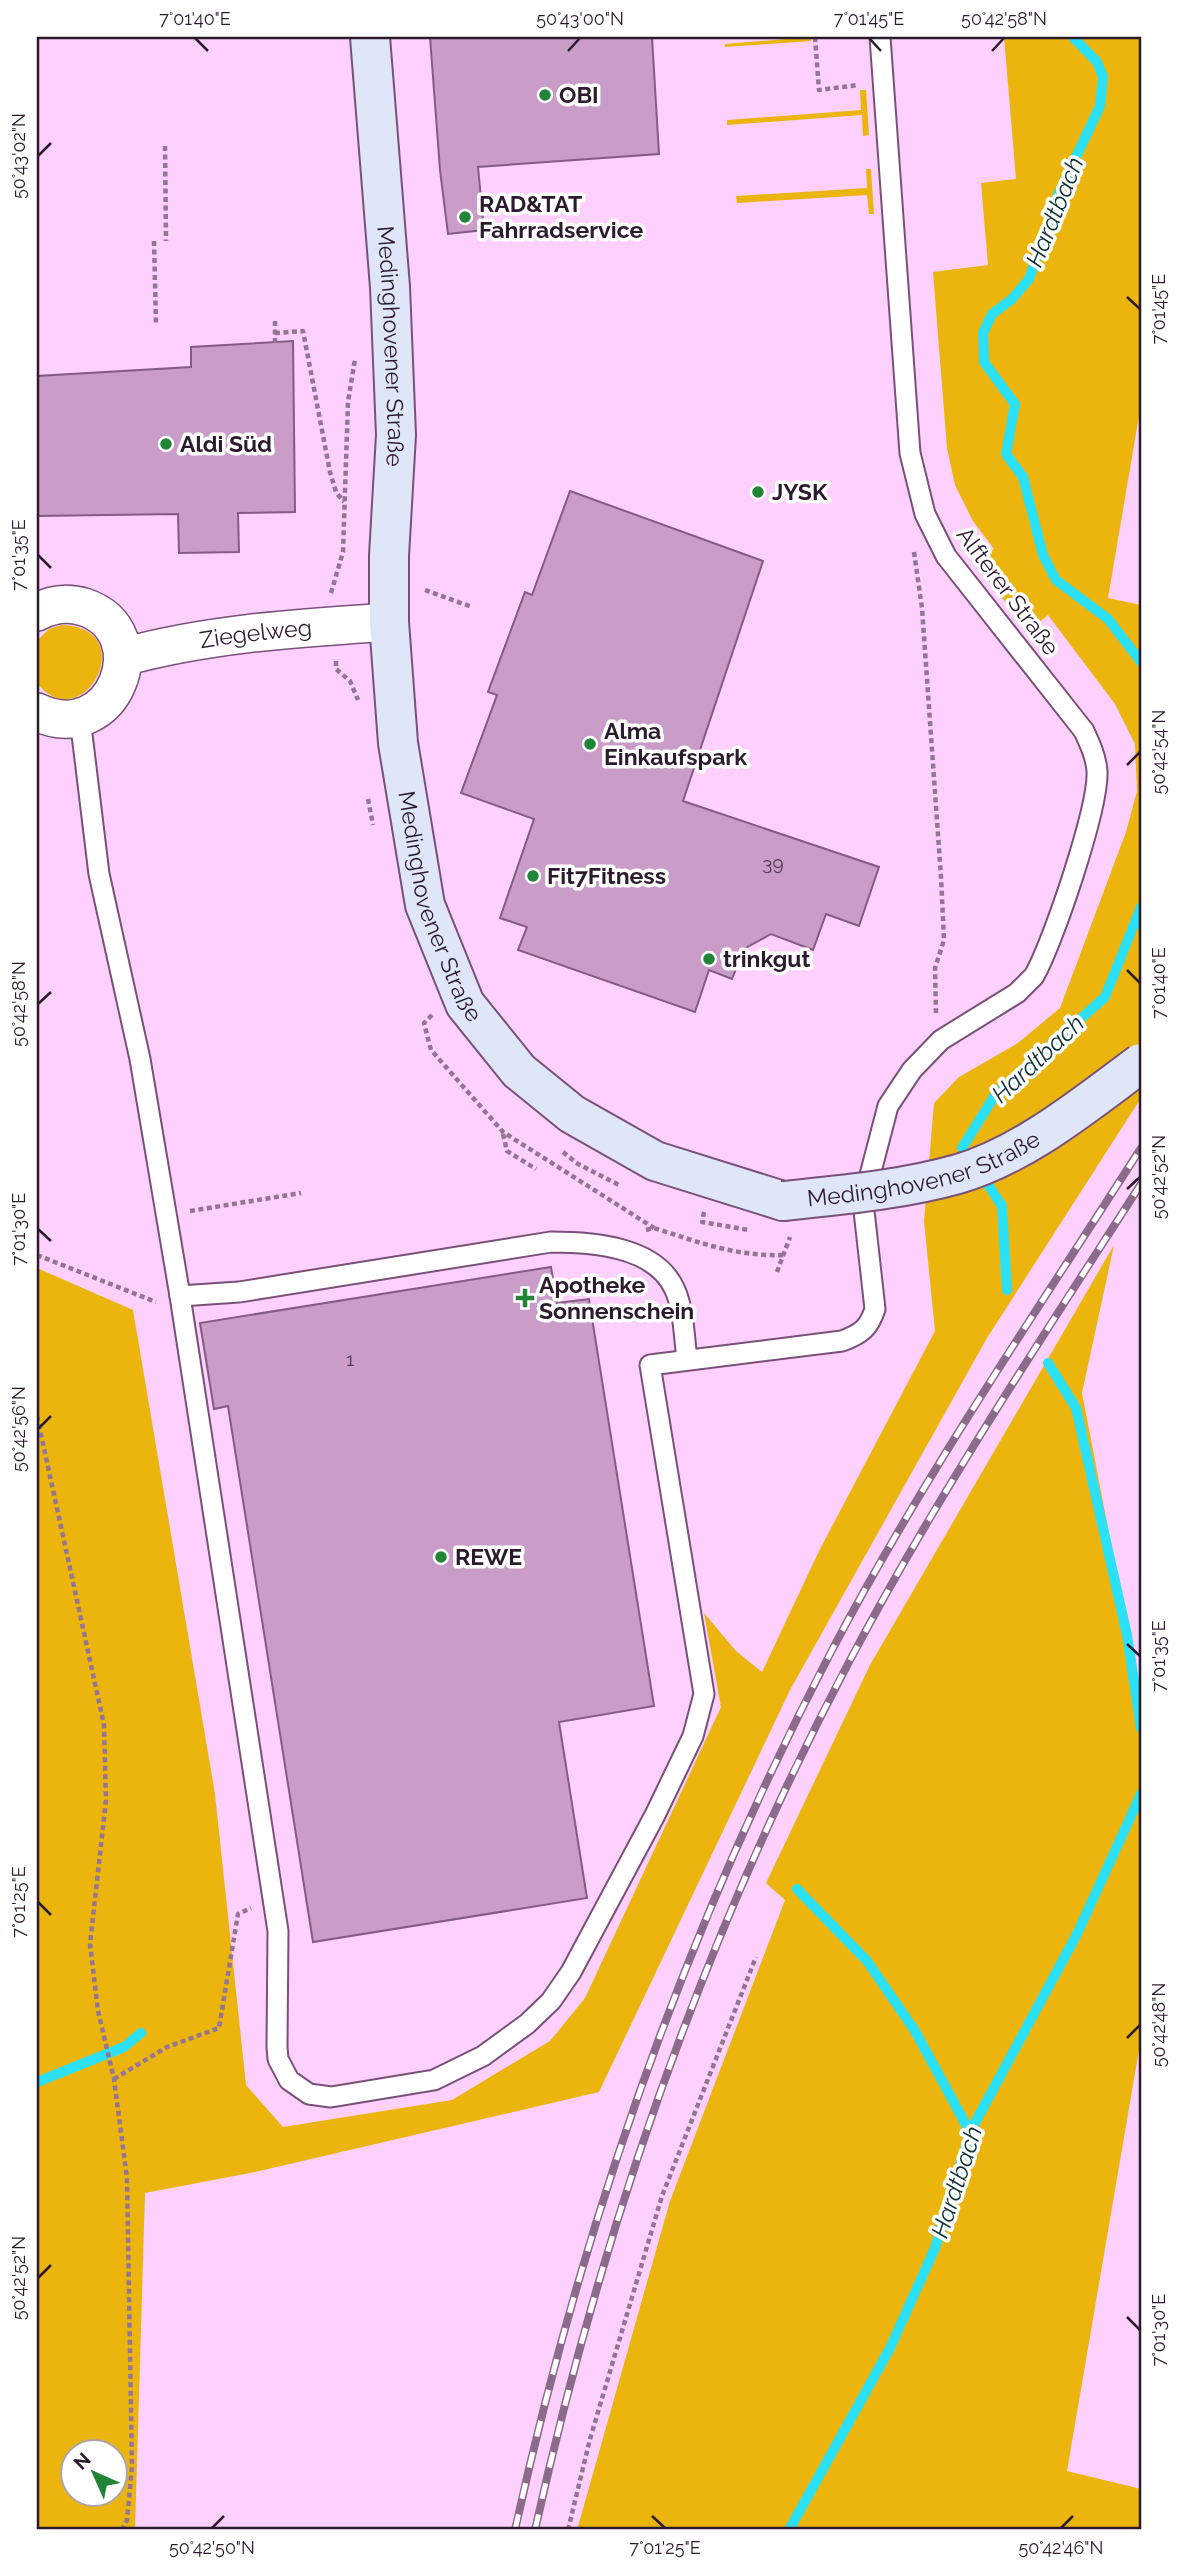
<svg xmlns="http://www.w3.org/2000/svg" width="1178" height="2567" viewBox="0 0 1178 2567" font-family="Raleway,sans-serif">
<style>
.green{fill:#ebb50e;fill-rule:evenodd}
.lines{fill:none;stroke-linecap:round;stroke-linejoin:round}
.stream{stroke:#2ce1f5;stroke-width:10}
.building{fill:#ca9dc9;stroke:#845b84;stroke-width:2}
.service-casing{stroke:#795078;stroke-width:23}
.minor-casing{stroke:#795078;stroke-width:40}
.secondary-casing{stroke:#795078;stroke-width:42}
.path{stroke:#957594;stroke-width:4.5;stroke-dasharray:5 3.5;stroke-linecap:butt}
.service{stroke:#fff;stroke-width:19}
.minor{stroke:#fff;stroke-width:37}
.secondary{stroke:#dee6f8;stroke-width:38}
.rail-casing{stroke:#8a6c8a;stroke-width:8}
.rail{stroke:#fff;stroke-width:5;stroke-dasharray:16;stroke-linecap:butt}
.secondary-bridge-casing{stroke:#795078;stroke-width:42;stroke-linecap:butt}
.secondary-bridge{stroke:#dee6f8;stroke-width:38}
.ticks{fill:none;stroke:#2c1b2c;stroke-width:2.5}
.poi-dot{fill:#218437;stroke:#fff;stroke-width:2.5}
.labels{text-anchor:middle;stroke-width:7;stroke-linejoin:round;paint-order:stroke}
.number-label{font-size:19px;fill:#543c53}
.poi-label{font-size:23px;font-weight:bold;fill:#2c1b2c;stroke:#fff;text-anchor:start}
.street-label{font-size:23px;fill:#2c1b2c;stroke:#fff}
.water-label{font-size:24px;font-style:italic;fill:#0d3034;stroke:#fff}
.neatline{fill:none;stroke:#2c1b2c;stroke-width:2.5}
.ticks-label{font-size:18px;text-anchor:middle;fill:#2c1b2c}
</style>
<rect width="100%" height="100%" fill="#fed0fd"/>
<g class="green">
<polygon points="811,37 811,41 725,47 725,44"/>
<path d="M 1004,37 L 1141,37 L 1141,404 L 1108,598 L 1141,605 L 1141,1098 L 987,1338 L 790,1690 L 599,2092 L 255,2172 L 145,2193 L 135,2530 L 37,2530 L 37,1268 L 133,1310 L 215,1794 L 246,2085 L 283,2127 L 452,2100 L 550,2041 L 585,1998 L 721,1707 L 704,1613 L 736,1651 L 762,1672 L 819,1551 L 935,1331 L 924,1221 L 934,1103 L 959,1077 L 1018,1043 L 1060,1008 L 1126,832 L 1137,791 L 1135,744 L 1115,704 L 1048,615 L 1028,631 L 975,563 L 994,549 L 973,521 L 955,485 L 947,448 L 933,272 L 988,265 L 981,183 L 1016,179 ZM 74,2452 L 116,2452 L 116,2494 L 74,2494 Z"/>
<polygon points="860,90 866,90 869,135 863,136 862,115 727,125 727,120 861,110"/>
<polygon points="866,169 871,169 874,214 869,214 867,195 737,203 736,196 867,188"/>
<path d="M 61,625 C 144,627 82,741 37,683 L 37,641 L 49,629 Z"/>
<polygon points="1114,1245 1082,1393 1141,1699 1141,2038 1067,2471 1141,2489 1141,2530 577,2530 670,2201 785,1900 766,1883 870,1665"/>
</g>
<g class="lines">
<g class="stream">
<polyline points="1073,37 1097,62 1103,77 1100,106 1058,195 1029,279 1012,299 992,314 983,333 984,362 1015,404 1006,454 1023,477 1043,555 1056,580 1108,619 1141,662"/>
<polyline points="972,1162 962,1148 995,1095 1105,997 1141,907"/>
<polyline points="981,1174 1002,1206 1007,1290"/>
<polyline points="1048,1363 1076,1408 1127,1635 1141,1728"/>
<polyline points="797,1889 867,1961 915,2031 970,2132"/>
<polyline points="37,2082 124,2047 141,2033"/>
<polyline points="789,2530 890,2348 935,2248 970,2132 1077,1934 1141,1794"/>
</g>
</g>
<g class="building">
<polygon points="430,37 652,37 659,154 478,167 484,230 448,234 440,170"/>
<polygon points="293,341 295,512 238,513 239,552 179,553 178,514 37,516 37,376 191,367 191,347"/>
<polygon points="570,491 763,561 683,801 879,867 859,926 826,914 813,950 771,934 744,949 732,979 709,970 695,1012 518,950 527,927 500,918 534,819 461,793 497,695 488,692 525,592 532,595"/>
<polygon points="551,1267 557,1303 589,1299 654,1706 559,1722 587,1898 313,1942 228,1406 214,1409 200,1323"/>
</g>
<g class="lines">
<defs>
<g id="service">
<path d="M 80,718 L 99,874 L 140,1059 L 180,1296 L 278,1931 L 277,2047 L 278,2059 L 289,2080 L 309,2094 L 331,2097 L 434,2080 L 483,2056 L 527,2024 L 551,2001 L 571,1972 L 655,1815 L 693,1736 L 704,1694 L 650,1365 L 842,1341 C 861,1334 869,1328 875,1309 L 863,1202 L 888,1106 L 912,1070 L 941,1040 L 1017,993 L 1034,976 C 1053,943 1099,807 1097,771 C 1096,757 1090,744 1084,731 L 946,556 L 925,514 L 910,453 L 880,37"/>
<path d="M 180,1296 L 239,1292 L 551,1242 C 592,1242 656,1246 675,1290 C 684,1310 684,1337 687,1359"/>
</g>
<g id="minor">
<path d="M 37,612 C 52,604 68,602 84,607 C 159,632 114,749 37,712"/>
<path id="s1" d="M 123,657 C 210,633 300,628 389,622"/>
</g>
<g id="secondary">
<path id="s2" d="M 370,37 L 390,287 L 396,435 L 389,556 L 389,622 L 398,743 L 425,905 L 465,1004 L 519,1071 L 572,1114 L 655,1161 L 783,1201"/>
</g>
</defs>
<use href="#service" class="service-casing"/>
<use href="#minor" class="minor-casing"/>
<use href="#secondary" class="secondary-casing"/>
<g class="path">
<polyline points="815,37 819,90 858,85"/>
<polyline points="165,146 166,241"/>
<polyline points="154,241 156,323"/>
<polyline points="275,333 303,331 330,472 336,492 344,502"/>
<polyline points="275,343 275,318"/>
<polyline points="914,552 922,608 941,877 944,940 935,968 936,1013"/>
<polyline points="425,590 472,607"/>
<polyline points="331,593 343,552 348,402 355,359"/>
<polyline points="336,661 336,669 350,681 358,700"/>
<polyline points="368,799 373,825"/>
<polyline points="432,1015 424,1023 431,1050 503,1132 654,1228"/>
<polyline points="503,1134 507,1151 536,1169"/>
<polyline points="563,1152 578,1164 619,1185"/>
<polyline points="190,1211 301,1193"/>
<polyline points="704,1212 702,1222 749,1230"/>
<path d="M 646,1230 L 654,1228 C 698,1242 737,1257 785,1255"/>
<polyline points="37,1255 156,1302"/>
<polyline points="777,1272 790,1237"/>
<polyline points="37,1416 104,1725 106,1800 90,1944 98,2011 114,2079 127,2178 132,2467 127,2520 122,2530"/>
<polyline points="114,2079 167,2047 219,2028 238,1914 251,1908"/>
<polyline points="568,2530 590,2439 662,2196 756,1957"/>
</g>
<use href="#service" class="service"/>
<use href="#minor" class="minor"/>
<use href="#secondary" class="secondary"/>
<defs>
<g id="rail">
<path d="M 515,2530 C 582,2225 686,1929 831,1652 C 923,1477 1035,1314 1141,1148"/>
<path d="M 535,2530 C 602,2228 704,1936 849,1662 C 936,1497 1040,1341 1141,1184"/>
</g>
</defs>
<use href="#rail" class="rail-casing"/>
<use href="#rail" class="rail"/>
<defs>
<g id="secondary-bridge">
<path id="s3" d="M 783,1201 C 841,1195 901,1190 958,1174 C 1024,1155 1087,1103 1141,1063"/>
</g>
</defs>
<use href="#secondary-bridge" class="secondary-bridge-casing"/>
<use href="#secondary-bridge" class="secondary-bridge"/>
</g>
<path class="ticks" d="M 195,38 L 208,51M 869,38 L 881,51M 568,51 L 580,38M 992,51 L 1004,38M 38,156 L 51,143M 1127,297 L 1140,309M 38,555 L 51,568M 1127,765 L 1140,752M 1127,970 L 1140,983M 38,1004 L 51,992M 1127,1189 L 1140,1177M 38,1229 L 51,1241M 38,1429 L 51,1416M 1127,1644 L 1140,1656M 38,1902 L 51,1915M 1127,2038 L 1140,2025M 38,2278 L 51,2265M 1127,2317 L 1140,2330M 652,2516 L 665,2528M 212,2528 L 224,2516M 1061,2528 L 1073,2516"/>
<g class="poi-dot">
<circle cx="545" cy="95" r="7"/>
<circle cx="465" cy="217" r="7"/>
<circle cx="166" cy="444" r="7"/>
<circle cx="758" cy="492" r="7"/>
<circle cx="590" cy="744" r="7"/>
<circle cx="533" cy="876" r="7"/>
<circle cx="709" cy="959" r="7"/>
<path d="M521.5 1287.5h7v7h7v7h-7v7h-7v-7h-7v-7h7z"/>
<circle cx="441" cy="1557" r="7"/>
</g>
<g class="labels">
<g class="number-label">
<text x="773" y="870">39</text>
<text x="350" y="1366">1</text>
</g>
<g class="poi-label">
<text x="559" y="103">OBI</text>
<text x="479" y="212">RAD&amp;TAT<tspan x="479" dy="26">Fahrradservice</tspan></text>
<text x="180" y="452">Aldi Süd</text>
<text x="772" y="500">JYSK</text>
<text x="604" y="739">Alma<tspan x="604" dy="26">Einkaufspark</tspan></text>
<text x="547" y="884">Fit7Fitness</text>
<text x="723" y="967">trinkgut</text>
<text x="539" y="1293">Apotheke<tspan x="539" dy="26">Sonnenschein</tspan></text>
<text x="455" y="1565">REWE</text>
</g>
<g class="street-label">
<text dy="8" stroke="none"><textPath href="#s2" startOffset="310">Medinghovener Straße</textPath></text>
<text transform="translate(1008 591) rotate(53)" y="8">Alfterer Straße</text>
<text dy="8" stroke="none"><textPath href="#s1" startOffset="135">Ziegelweg</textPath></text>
<text dy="8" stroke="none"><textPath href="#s2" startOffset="877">Medinghovener Straße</textPath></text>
<text dy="8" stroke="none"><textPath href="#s3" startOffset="145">Medinghovener Straße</textPath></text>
</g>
<g class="water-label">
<text transform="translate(1055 212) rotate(-68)" y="8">Hardtbach</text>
<text transform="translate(1038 1059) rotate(-43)" y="8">Hardtbach</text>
<text transform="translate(957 2182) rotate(-72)" y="8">Hardtbach</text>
</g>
</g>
<rect width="1178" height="2567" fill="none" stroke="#ffffff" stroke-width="77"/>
<g transform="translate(94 2473) rotate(315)"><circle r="33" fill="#ffffff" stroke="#aba4ab" stroke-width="2"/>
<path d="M0-5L12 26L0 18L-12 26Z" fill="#218437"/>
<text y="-10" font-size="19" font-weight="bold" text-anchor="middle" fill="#2c1b2c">N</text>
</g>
<rect x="38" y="38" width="1102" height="2490" class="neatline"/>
<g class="ticks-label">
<text x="195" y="25">7°01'40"E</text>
<text x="580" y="25">50°43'00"N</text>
<text x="869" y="25">7°01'45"E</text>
<text x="1004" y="25">50°42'58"N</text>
<text transform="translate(19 156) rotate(-90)" y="6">50°43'02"N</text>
<text transform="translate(1159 309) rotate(-90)" y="6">7°01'45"E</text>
<text transform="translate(19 555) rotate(-90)" y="6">7°01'35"E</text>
<text transform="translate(1159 752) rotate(-90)" y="6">50°42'54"N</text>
<text transform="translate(1159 983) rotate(-90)" y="6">7°01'40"E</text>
<text transform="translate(19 1004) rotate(-90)" y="6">50°42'58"N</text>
<text transform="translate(1159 1177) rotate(-90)" y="6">50°42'52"N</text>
<text transform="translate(19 1229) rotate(-90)" y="6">7°01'30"E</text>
<text transform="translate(19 1429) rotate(-90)" y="6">50°42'56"N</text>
<text transform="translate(1159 1656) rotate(-90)" y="6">7°01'35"E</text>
<text transform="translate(19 1902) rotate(-90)" y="6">7°01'25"E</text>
<text transform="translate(1159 2025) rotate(-90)" y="6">50°42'48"N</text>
<text transform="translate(19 2278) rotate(-90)" y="6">50°42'52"N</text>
<text transform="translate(1159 2330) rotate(-90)" y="6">7°01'30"E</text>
<text x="212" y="2554">50°42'50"N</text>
<text x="665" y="2554">7°01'25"E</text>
<text x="1061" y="2554">50°42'46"N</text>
</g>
</svg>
